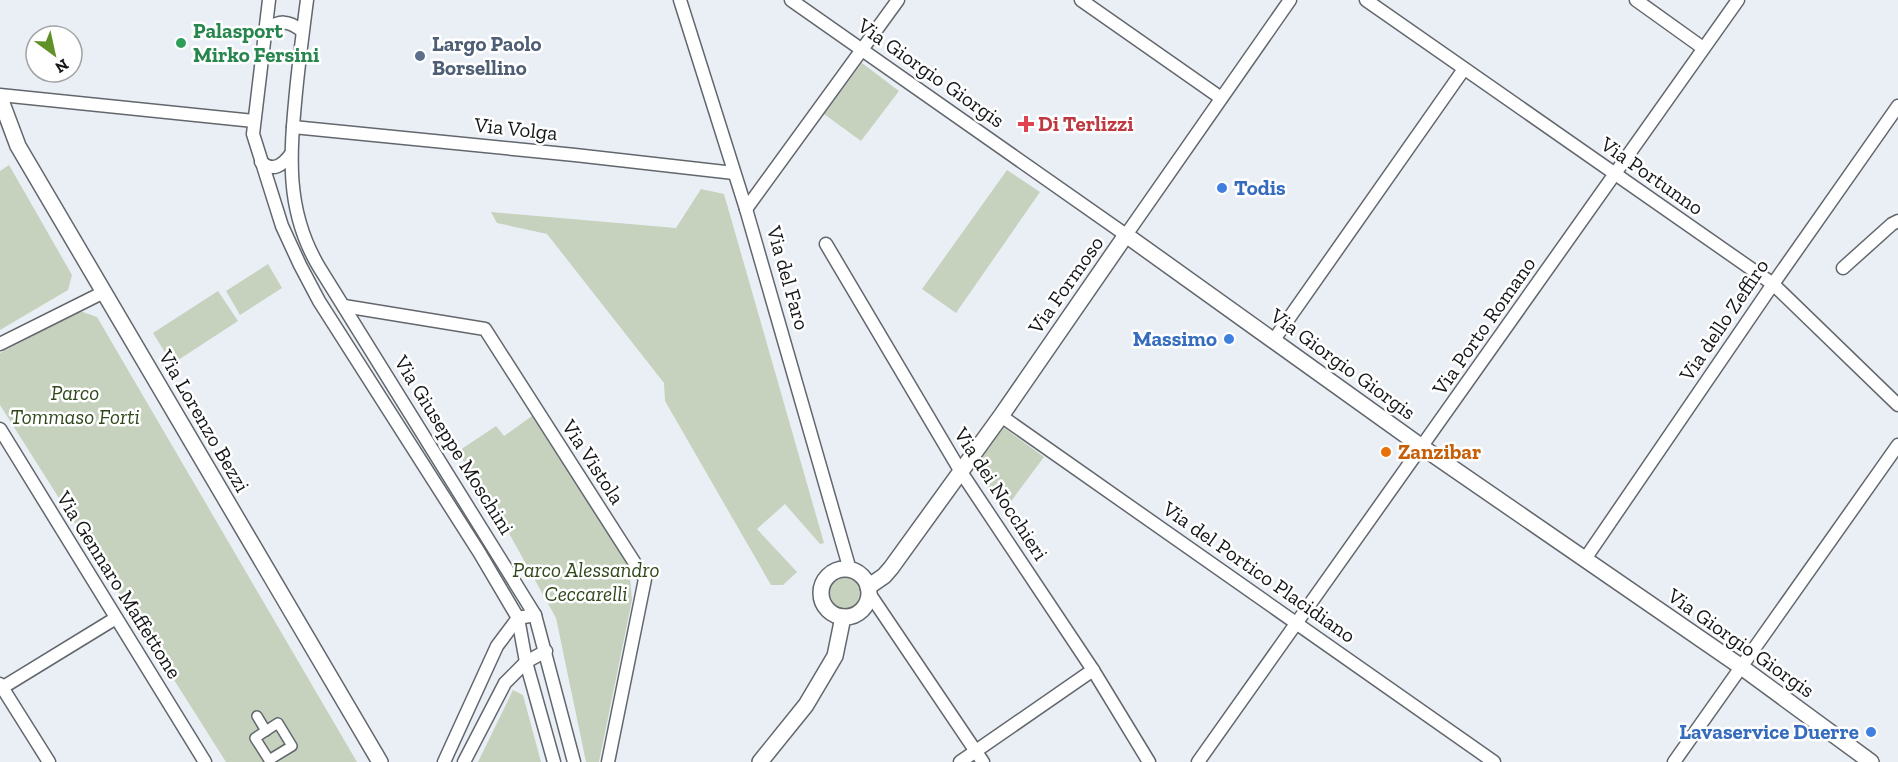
<svg xmlns="http://www.w3.org/2000/svg" width="1898" height="762" viewBox="0 0 1898 762" font-family="'Zilla Slab',serif">
<style>
.green{fill:#c6d2be}
.lines{fill:none;stroke-linecap:round;stroke-linejoin:round}
.pedestrian-casing{stroke:#62676d;stroke-width:12}
.minor-casing{stroke:#62676d;stroke-width:15}
.tertiary-casing{stroke:#62676d;stroke-width:18}
.pedestrian{stroke:#fff;stroke-width:9}
.minor{stroke:#fff;stroke-width:12}
.tertiary{stroke:#fff;stroke-width:15}
.leisure-dot{fill:#2e9e5b;stroke:#fff;stroke-width:2}
.service-dot{fill:#5c6f8a;stroke:#fff;stroke-width:2}
.health-dot{fill:#e0444e;stroke:#fff;stroke-width:2}
.shop-dot{fill:#3f7fe0;stroke:#fff;stroke-width:2}
.food-dot{fill:#e8710a;stroke:#fff;stroke-width:2}
.labels{text-anchor:middle;stroke-width:5;stroke-linejoin:round;paint-order:stroke}
.leisure-label{font-size:21px;font-weight:bold;fill:#27864d;stroke:#fff;text-anchor:start}
.service-label{font-size:21px;font-weight:bold;fill:#4e5e75;stroke:#fff;text-anchor:start}
.street-label{font-size:21px;fill:#141618;stroke:#fff}
.health-label{font-size:21px;font-weight:bold;fill:#be3a42;stroke:#fff;text-anchor:start}
.shop-label{font-size:21px;font-weight:bold;fill:#366cbe;stroke:#fff;text-anchor:end}
.park-label{font-size:21px;font-style:italic;fill:#30481b;stroke:#fff}
.food-label{font-size:21px;font-weight:bold;fill:#c56008;stroke:#fff;text-anchor:start}
</style>
<rect width="100%" height="100%" fill="#eaeff6"/>
<g class="green">
<polygon points="862,63 899,91 861,141 824,114"/>
<polygon points="9,165 72,275 68,290 0,330 0,171"/>
<polygon points="1007,170 1040,192 956,313 922,289"/>
<polygon points="701,189 724,194 824,543 820,544 785,504 757,529 797,572 783,585 771,585 665,401 664,383 547,234 497,223 491,212 676,228"/>
<polygon points="268,264 282,288 240,315 226,291"/>
<polygon points="218,291 238,321 172,364 153,333"/>
<polygon points="80,311 97,317 357,762 226,762 0,405 0,353"/>
<polygon points="532,416 629,566 632,600 599,762 586,762 556,618 490,499 457,452 496,426 504,436"/>
<polygon points="1003,427 1044,457 1003,512 975,466"/>
<circle cx="845" cy="593" r="16"/>
<polygon points="513,690 523,695 541,762 478,762"/>
</g>
<g class="lines">
<defs>
<g id="pedestrian">
<polyline points="257,716 266,731"/>
<polygon points="278,723 292,746 269,760 255,738"/>
</g>
<g id="minor">
<polyline points="269,0 253,134 282,226 300,265 319,301 479,552 518,618 526,662 554,762"/>
<path d="M 307,0 C 303,31 299,61 296,92 C 290,155 285,210 319,267 L 535,615 L 574,762"/>
<polyline points="680,0 746,209 850,570"/>
<polyline points="791,0 1126,235 1290,0"/>
<polyline points="1081,0 1221,98"/>
<polyline points="1366,0 1773,284 1898,405"/>
<polyline points="1636,0 1703,48"/>
<path d="M 265,30 C 280,20 288,20 302,31"/>
<polyline points="0,95 254,121"/>
<polyline points="293,127 575,155 734,173"/>
<path d="M 261,162 C 273,172 282,166 291,154"/>
<polyline points="746,209 898,0"/>
<polyline points="826,244 961,472 1093,670 1149,762"/>
<polyline points="1843,268 1892,224 1898,221"/>
<polyline points="344,306 485,329 645,579 608,762"/>
<polyline points="1273,341 1464,69"/>
<polyline points="0,344 104,292"/>
<polyline points="1001,416 1494,762"/>
<polyline points="0,429 205,762"/>
<polyline points="1585,559 1773,284 1898,106"/>
<polyline points="869,593 983,762"/>
<polyline points="0,684 49,762"/>
<polyline points="0,689 116,618"/>
<polyline points="444,762 497,646 518,618 535,615"/>
<polyline points="464,762 505,683 526,662 546,651"/>
<polyline points="960,762 1093,670"/>
<polyline points="1198,762 1738,0"/>
<polyline points="1674,762 1898,445"/>
</g>
<g id="tertiary">
<polyline points="0,98 18,146 380,762"/>
<circle cx="845" cy="593" r="24"/>
<polyline points="868,587 884,576 891,568 1001,416 1126,235 1422,447 1740,666 1871,762"/>
<polyline points="760,762 806,705 835,656 843,617"/>
</g>
</defs>
<use href="#pedestrian" class="pedestrian-casing"/>
<use href="#minor" class="minor-casing"/>
<use href="#tertiary" class="tertiary-casing"/>
<use href="#pedestrian" class="pedestrian"/>
<use href="#minor" class="minor"/>
<use href="#tertiary" class="tertiary"/>
</g>
<circle class="leisure-dot" cx="181" cy="43" r="6"/>
<circle class="service-dot" cx="420" cy="56" r="6"/>
<path class="health-dot" d="M1023 115h6v6h6v6h-6v6h-6v-6h-6v-6h6z"/>
<g class="shop-dot">
<circle cx="1222" cy="188" r="6"/>
<circle cx="1229" cy="339" r="6"/>
<circle cx="1871" cy="732" r="6"/>
</g>
<circle class="food-dot" cx="1386" cy="452" r="6"/>
<g class="labels">
<g class="leisure-label">
<text x="193" y="38">Palasport<tspan x="193" dy="24">Mirko Fersini</tspan></text>
</g>
<g class="service-label">
<text x="432" y="51">Largo Paolo<tspan x="432" dy="24">Borsellino</tspan></text>
</g>
<g class="street-label">
<text transform="translate(931 73) rotate(35)" y="7">Via Giorgio Giorgis</text>
<text transform="translate(516 129) rotate(6)" y="7">Via Volga</text>
<text transform="translate(1652 176) rotate(35)" y="7">Via Portunno</text>
<text transform="translate(788 278) rotate(74)" y="7">Via del Faro</text>
<text transform="translate(1066 285) rotate(-55)" y="7">Via Formoso</text>
<text transform="translate(1724 320) rotate(-56)" y="7">Via dello Zeffiro</text>
<text transform="translate(1484 326) rotate(-55)" y="7">Via Porto Romano</text>
<text transform="translate(1343 364) rotate(36)" y="7">Via Giorgio Giorgis</text>
<text transform="translate(204 421) rotate(60)" y="7">Via Lorenzo Bezzi</text>
<text transform="translate(454 445) rotate(58)" y="7">Via Giuseppe Moschini</text>
<text transform="translate(593 462) rotate(57)" y="7">Via Vistola</text>
<text transform="translate(1001 494) rotate(57)" y="7">Via dei Nocchieri</text>
<text transform="translate(1259 572) rotate(35)" y="7">Via del Portico Placidiano</text>
<text transform="translate(119 585) rotate(58)" y="7">Via Gennaro Maffettone</text>
<text transform="translate(1741 643) rotate(35)" y="7">Via Giorgio Giorgis</text>
</g>
<g class="health-label">
<text x="1038" y="131">Di Terlizzi</text>
</g>
<g class="shop-label">
<text x="1234" y="195" text-anchor="start">Todis</text>
<text x="1217" y="346">Massimo</text>
<text x="1859" y="739">Lavaservice Duerre</text>
</g>
<g class="park-label">
<text x="75" y="400">Parco<tspan x="75" dy="24">Tommaso Forti</tspan></text>
<text x="586" y="577">Parco Alessandro<tspan x="586" dy="24">Ceccarelli</tspan></text>
</g>
<g class="food-label">
<text x="1398" y="459">Zanzibar</text>
</g>
</g>
<g transform="translate(54 54) rotate(147)"><circle r="28" fill="#ffffff" stroke="#a1a2a3" stroke-width="1.5"/>
<path d="M0-4.5L10 22L0 15L-10 22Z" fill="#609127"/>
<text y="-9" font-size="16" font-weight="bold" text-anchor="middle" fill="#141618">N</text>
</g>
</svg>
